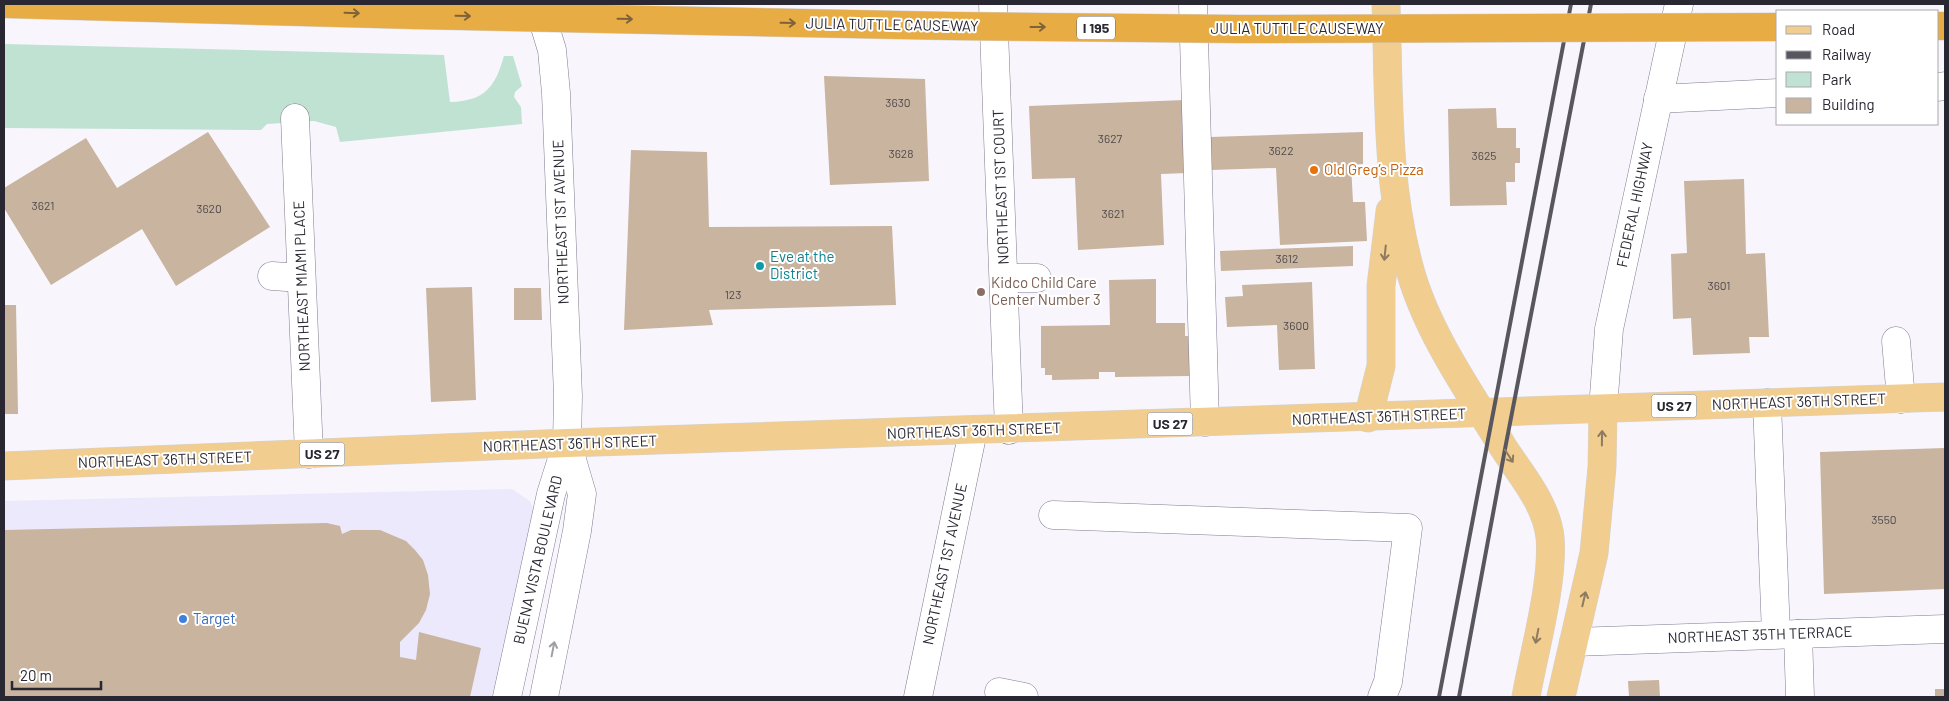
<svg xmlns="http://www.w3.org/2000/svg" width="1949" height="701" viewBox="0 0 1949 701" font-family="Barlow,sans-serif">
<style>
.built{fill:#ede9fd}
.green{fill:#c0e2d2}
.building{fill:#c8b49f}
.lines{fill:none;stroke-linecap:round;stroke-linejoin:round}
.minor-casing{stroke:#807a92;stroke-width:29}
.major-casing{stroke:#d4d4d6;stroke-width:29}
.highway-casing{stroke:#d4d4d6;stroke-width:29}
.minor{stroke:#fff;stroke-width:28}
.major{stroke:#f1cd8f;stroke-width:28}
.highway{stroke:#e7ac44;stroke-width:28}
.rail{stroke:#58565f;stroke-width:4}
.highway-bridge-casing{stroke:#d4d4d6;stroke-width:29;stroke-linecap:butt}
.highway-bridge{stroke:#e7ac44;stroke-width:28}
.oneway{stroke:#7e633a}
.oneway2{stroke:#8d7a60}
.oneway3{stroke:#9f9ea2}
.food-dot{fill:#e8710a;stroke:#fff;stroke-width:2}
.culture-dot{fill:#0f9aa8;stroke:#fff;stroke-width:2}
.education-dot{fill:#8d6e63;stroke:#fff;stroke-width:2}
.shop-dot{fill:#3f7fe0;stroke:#fff;stroke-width:2}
.labels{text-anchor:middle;stroke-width:4;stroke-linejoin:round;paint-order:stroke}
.number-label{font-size:12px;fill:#514a4c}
.shield{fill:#fff;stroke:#69686f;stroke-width:1}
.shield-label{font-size:14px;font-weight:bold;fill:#292731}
.street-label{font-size:15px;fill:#292731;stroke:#fff}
.food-label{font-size:15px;fill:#c56008;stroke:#fff;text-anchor:start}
.culture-label{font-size:15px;fill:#0d838f;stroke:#fff;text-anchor:start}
.education-label{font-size:15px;fill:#785e54;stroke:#fff;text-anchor:start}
.shop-label{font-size:15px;fill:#366cbe;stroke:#fff;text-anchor:start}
</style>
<rect width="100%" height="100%" fill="#f8f6fc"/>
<polygon class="built" points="512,489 530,501 535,512 499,697 4,697 4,501"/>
<path class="green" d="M 4,44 L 444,55 L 450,102 C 485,101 495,87 504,56 L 513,56 L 522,86 L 515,92 L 514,97 L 521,107 L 522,124 L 340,142 L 336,127 L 314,121 L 267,124 L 261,130 L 4,128 Z"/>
<g class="building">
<polygon points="824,76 925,79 929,181 830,185"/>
<polygon points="1185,100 1188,173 1161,174 1164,245 1078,250 1075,178 1032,179 1029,106"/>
<polygon points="1496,108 1497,128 1516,128 1516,148 1520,148 1520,163 1515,163 1515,182 1506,182 1507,205 1450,206 1448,109"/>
<polygon points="208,132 270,227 176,286 142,229 51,285 4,208 4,188 86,138 117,188"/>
<polygon points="1363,132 1363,164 1351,165 1353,202 1365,202 1367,241 1280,245 1276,168 1211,170 1210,137"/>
<polygon points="631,150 707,152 709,227 892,226 896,305 709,310 713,325 624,330"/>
<polygon points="1744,179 1746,254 1765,253 1769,337 1749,337 1750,353 1693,355 1691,318 1673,319 1671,254 1687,253 1684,181"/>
<polygon points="1353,246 1353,266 1221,271 1220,251"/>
<polygon points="1156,279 1156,323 1185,323 1185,336 1190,336 1190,376 1115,377 1115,372 1099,372 1099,379 1052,380 1052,375 1045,375 1045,368 1041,368 1041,326 1110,325 1109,280"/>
<polygon points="1312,282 1315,369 1279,370 1277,325 1227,327 1225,297 1243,296 1242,285"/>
<polygon points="472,287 476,400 431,402 426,288"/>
<polygon points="514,288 541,288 542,320 514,320"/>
<polygon points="4,305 16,305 18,414 4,414"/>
<polygon points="1945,448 1945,589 1824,594 1820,452"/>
<polygon points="327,523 340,526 342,534 351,530 380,530 406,541 415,550 423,560 428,575 430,594 426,610 419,623 400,642 400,657 416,660 419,632 481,648 470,697 4,697 4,530"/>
<polygon points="1659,680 1660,697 1629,697 1628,681"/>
<rect x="1935" y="689" width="10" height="8"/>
</g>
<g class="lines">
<defs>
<g id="minor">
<polyline points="993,4 1009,430"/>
<polyline points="1193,4 1205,422"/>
<polyline points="1938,87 1945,86"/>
<polyline points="1658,99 1778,93"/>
<polyline points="295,118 309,454"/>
<polyline points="272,276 301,278"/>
<polyline points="1004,278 1037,278"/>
<polyline points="1896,341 1901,399"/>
<polyline points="1767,403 1776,634"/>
<polyline points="1603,409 1609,329 1679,4"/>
<polyline points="1053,515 1408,528 1388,682 1382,697"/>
<polyline points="1798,634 1800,697"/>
<polyline points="1574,642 1945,629"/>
<polyline points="999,692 1024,697"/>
<polyline points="507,697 551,494 567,443 568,396 556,93 552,50 538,4"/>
<polyline points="544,697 577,531 582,494 567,443"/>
<polyline points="918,697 973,431"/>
</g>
<g id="major">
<path d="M 1386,4 C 1389,93 1386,184 1410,270 C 1427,332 1470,393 1503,447 C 1521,475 1546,503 1550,537 C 1554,582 1534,651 1526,697"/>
<polyline points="1368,418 1381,366 1381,286 1390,211"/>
<polyline points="4,466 567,443 1945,397"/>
<polyline points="1561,697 1594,553 1602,467 1603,409"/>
</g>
<g id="highway">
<polyline points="6,4 414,15"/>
<polyline points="1938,26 1945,26"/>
</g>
</defs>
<use href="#minor" class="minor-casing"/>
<use href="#major" class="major-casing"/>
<use href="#highway" class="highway-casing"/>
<use href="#minor" class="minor"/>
<use href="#major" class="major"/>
<use href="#highway" class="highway"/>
<g class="rail">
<polyline points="1439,697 1571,4"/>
<polyline points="1459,697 1505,449 1591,4"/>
</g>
<defs>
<polyline id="highway-bridge" points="414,15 951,26 1240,29 1778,27"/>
</defs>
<use href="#highway-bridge" class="highway-bridge-casing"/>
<use href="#highway-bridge" class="highway-bridge"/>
</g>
<defs><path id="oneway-shaft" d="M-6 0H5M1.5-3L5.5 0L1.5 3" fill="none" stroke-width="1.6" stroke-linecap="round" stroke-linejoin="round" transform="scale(1.25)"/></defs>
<g class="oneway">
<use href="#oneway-shaft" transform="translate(352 13) rotate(2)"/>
<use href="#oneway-shaft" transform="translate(463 16) rotate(1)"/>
<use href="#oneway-shaft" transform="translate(625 19) rotate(1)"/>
<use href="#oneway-shaft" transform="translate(788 23) rotate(1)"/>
<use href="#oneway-shaft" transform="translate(1038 27)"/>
</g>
<g class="oneway2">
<use href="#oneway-shaft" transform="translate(1385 253) rotate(96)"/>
<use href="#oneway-shaft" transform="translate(1602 438) rotate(-89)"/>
<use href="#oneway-shaft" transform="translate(1509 456) rotate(57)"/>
<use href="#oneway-shaft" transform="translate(1584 599) rotate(-77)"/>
<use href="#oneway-shaft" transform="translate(1537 636) rotate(101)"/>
</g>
<use class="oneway3" href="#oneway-shaft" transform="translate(553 649) rotate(-79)"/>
<circle class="food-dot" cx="1314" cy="170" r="5"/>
<circle class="culture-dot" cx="760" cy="266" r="5"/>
<circle class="education-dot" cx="981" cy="292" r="5"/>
<circle class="shop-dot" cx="183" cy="619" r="5"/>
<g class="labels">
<g class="number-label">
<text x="898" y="107">3630</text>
<text x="1110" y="143">3627</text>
<text x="1281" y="155">3622</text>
<text x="901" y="158">3628</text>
<text x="1484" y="160">3625</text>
<text x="43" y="210">3621</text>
<text x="209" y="213">3620</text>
<text x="1113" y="218">3621</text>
<text x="1287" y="263">3612</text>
<text x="1719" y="290">3601</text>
<text x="733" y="299">123</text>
<text x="1296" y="330">3600</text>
<text x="1884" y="524">3550</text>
</g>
<g class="shield">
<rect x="1077" y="16.5" width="38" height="23" rx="4"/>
<rect x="1651.5" y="394.5" width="45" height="23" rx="4"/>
<rect x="1147.5" y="412.5" width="45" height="23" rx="4"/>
<rect x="299.5" y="442.5" width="45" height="23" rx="4"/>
</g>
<g class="shield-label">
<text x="1096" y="33">I 195</text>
<text x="1674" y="411">US 27</text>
<text x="1170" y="429">US 27</text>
<text x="322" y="459">US 27</text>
</g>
<g class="street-label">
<text transform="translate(892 25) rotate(1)" y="5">JULIA TUTTLE CAUSEWAY</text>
<text x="1297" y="34">JULIA TUTTLE CAUSEWAY</text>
<text transform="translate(1001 187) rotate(-92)" y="5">NORTHEAST 1ST COURT</text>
<text transform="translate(1635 205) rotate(-78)" y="5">FEDERAL HIGHWAY</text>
<text transform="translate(561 222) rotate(-92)" y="5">NORTHEAST 1ST AVENUE</text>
<text transform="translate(302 286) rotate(-92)" y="5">NORTHEAST MIAMI PLACE</text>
<text transform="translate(1799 402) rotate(-2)" y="5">NORTHEAST 36TH STREET</text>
<text transform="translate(1379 417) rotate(-2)" y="5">NORTHEAST 36TH STREET</text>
<text transform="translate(974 431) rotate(-2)" y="5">NORTHEAST 36TH STREET</text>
<text transform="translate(570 444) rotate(-2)" y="5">NORTHEAST 36TH STREET</text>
<text transform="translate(165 460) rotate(-2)" y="5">NORTHEAST 36TH STREET</text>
<text transform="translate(538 560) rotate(-77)" y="5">BUENA VISTA BOULEVARD</text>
<text transform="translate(945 564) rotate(-78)" y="5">NORTHEAST 1ST AVENUE</text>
<text transform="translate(1760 635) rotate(-2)" y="5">NORTHEAST 35TH TERRACE</text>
</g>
<g class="food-label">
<text x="1324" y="175">Old Greg’s Pizza</text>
</g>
<g class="culture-label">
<text x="770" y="262">Eve at the<tspan x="770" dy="17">District</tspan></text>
</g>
<g class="education-label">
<text x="991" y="288">Kidco Child Care<tspan x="991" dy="17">Center Number 3</tspan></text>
</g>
<g class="shop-label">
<text x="193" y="624">Target</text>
</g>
</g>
<rect width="1949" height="701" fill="none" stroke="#292731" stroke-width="10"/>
<rect x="1776" y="10" width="162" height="115" fill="#ffffff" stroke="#a9a9ad"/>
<rect x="1786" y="26" width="25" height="8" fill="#f1cd8f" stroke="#a9a9ad"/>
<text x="1822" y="35" font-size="15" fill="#292731">Road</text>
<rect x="1786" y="51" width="25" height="8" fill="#58565f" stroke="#a9a9ad"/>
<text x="1822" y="60" font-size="15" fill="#292731">Railway</text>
<rect x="1786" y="72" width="25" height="15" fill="#c0e2d2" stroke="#a9a9ad"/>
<text x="1822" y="85" font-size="15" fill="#292731">Park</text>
<rect x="1786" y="98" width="25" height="15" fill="#c8b49f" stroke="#a9a9ad"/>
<text x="1822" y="110" font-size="15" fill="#292731">Building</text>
<path d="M12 681v8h89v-8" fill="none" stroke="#292731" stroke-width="2.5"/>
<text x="20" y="681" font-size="15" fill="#292731" stroke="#ffffff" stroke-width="4" paint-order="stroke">20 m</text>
</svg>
